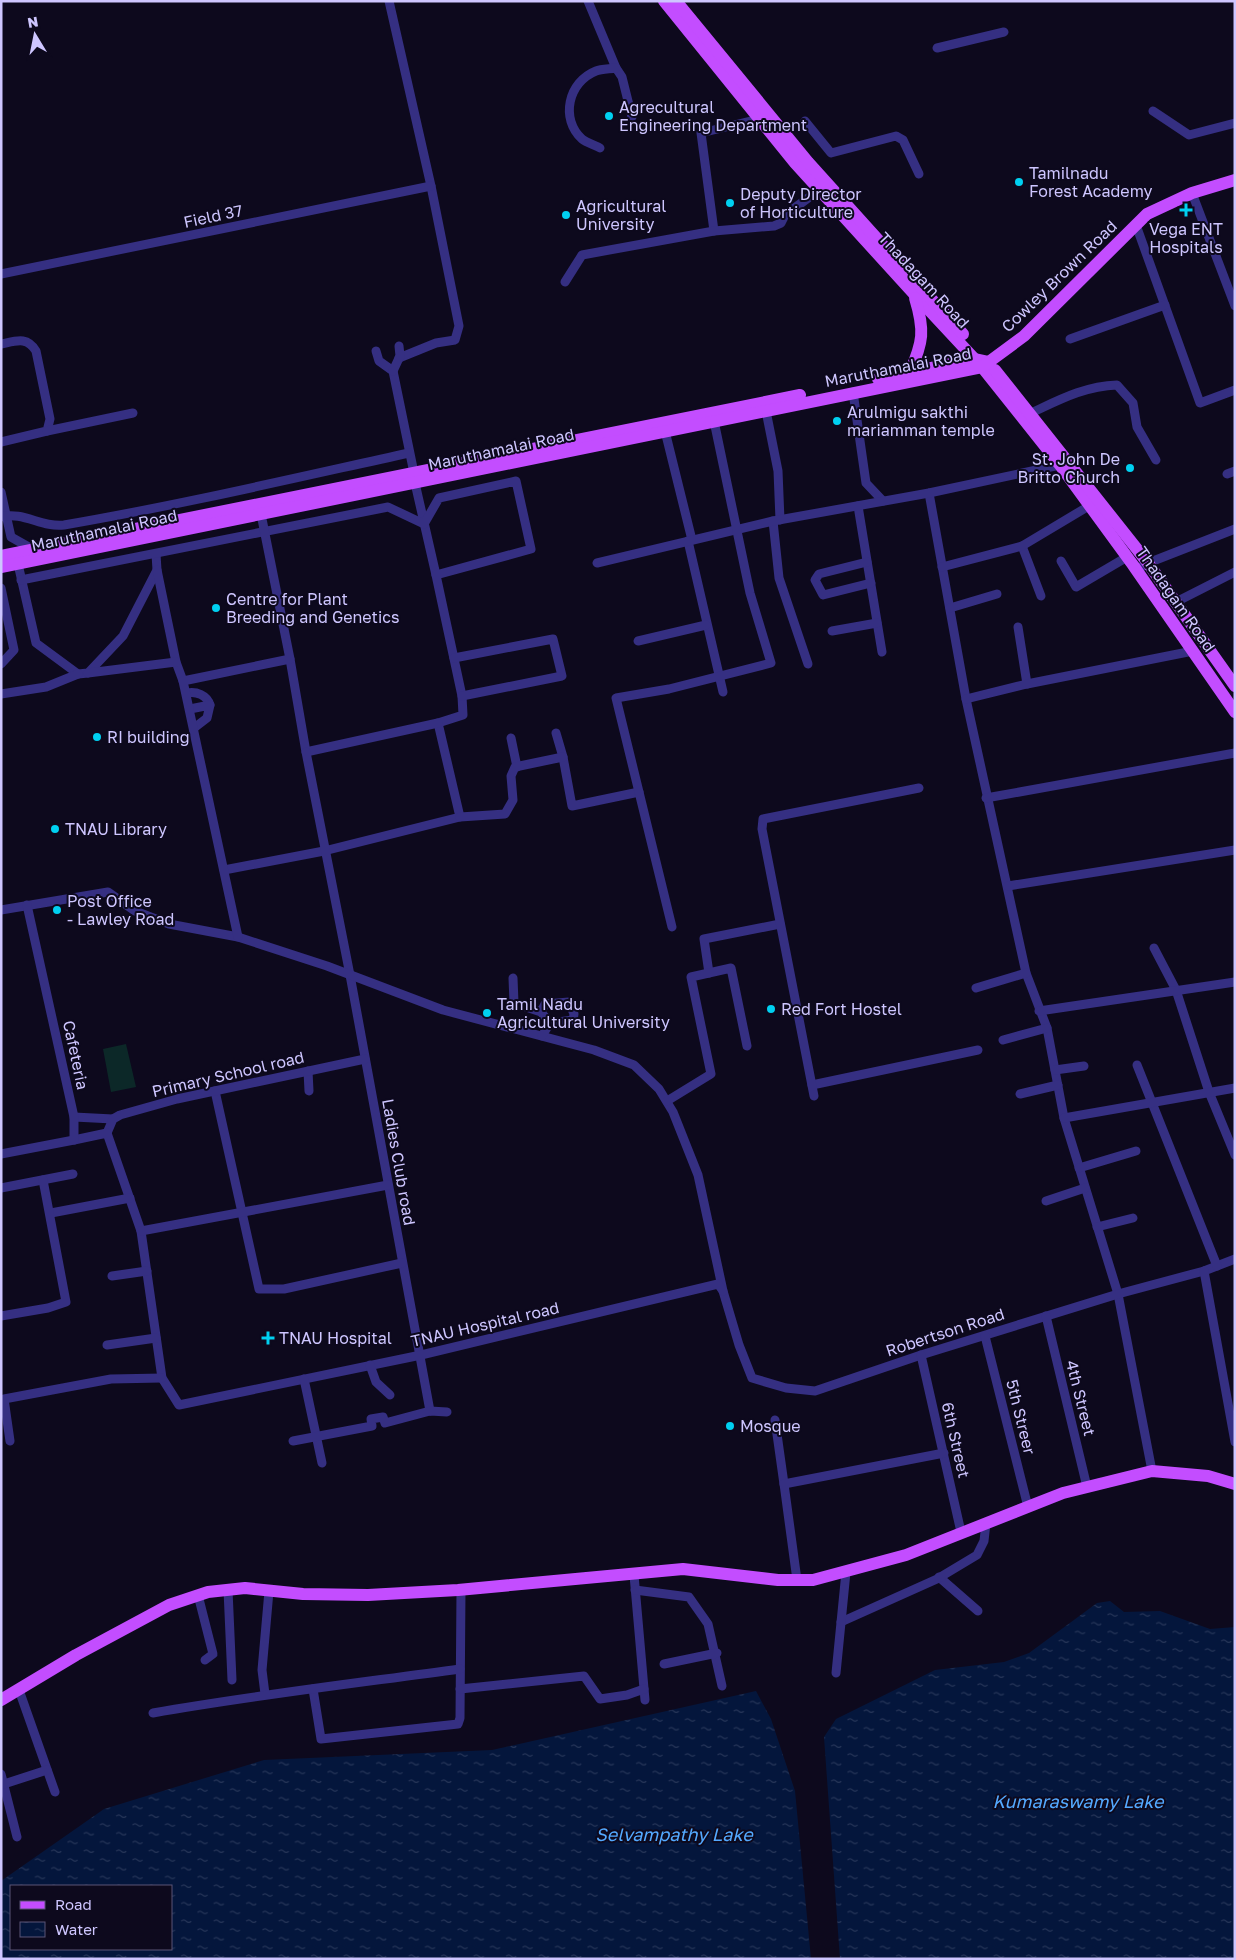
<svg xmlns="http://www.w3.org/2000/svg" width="1236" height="1960" viewBox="0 0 1236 1960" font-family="'Golos Text',sans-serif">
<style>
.green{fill:#0c2828}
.water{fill:url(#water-ripples);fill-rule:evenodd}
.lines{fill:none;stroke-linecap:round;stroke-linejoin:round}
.minor{stroke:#352f82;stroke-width:9}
.primary{stroke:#c34dff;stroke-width:12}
.poi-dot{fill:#00d0f1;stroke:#0d091d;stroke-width:2}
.labels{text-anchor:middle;stroke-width:4;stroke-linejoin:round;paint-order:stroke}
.poi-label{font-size:16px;fill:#cec6ff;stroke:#0d091d;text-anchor:start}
.street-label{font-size:16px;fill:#cec6ff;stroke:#0d091d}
.water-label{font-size:18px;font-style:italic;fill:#54a9ff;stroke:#0d091d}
</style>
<defs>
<pattern id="water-ripples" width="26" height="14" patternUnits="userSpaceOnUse" patternTransform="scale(1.25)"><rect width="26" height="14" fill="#04163c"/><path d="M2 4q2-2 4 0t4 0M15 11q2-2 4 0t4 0" fill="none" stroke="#273659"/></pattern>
</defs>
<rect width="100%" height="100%" fill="#0d091d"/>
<polygon class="green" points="126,1044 136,1087 111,1092 103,1049"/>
<g class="water">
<polygon points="1110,1601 1124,1612 1160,1611 1210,1629 1235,1627 1235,1959 840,1959 824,1737 836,1719 935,1670 1004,1662 1029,1653 1097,1603"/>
<path d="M 756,1691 L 771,1719 L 795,1791 L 811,1959 L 1,1959 L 1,1881 L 104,1809 L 264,1760 L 492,1750 ZM 11,1886 L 171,1886 L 171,1949 L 11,1949 Z"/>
</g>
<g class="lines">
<g class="minor">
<polyline points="389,1 431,186 459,326 455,340 436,343 399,358"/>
<polyline points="588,1 616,68 622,77 632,117"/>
<polyline points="937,48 1004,32"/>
<polyline points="1153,111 1189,135 1235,123"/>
<polyline points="805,121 831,153 896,136 903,140 919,174"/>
<path d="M 600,148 C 595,145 587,143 582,139 C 560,119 568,82 596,71 C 601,69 610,69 616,68"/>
<polyline points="1192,193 1235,306"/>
<polyline points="1136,225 1200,403 1235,390"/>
<polyline points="714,231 701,133 759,119"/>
<polyline points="1,274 431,186"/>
<polyline points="565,282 582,255 714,231 774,226 781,223 785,215 819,190"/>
<polyline points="1070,339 1165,305"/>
<path d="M 1,344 C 16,341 27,336 36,351 L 50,419 L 47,431 L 1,442"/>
<polyline points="376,351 379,361 393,371 414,473"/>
<polyline points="393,371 400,356 399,346"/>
<polyline points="853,392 866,483 883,501"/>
<polyline points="766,411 778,471 780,520"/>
<path d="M 1031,413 C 1059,400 1085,386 1117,385 L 1133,403 L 1137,427 L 1156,460"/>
<polyline points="47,431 133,413"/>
<polyline points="665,431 692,540"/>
<polyline points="1227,474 1235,471"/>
<polyline points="415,483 436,575"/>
<polyline points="1,492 11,537 34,550"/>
<polyline points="929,493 966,699 1026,973 1047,1028 1064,1118 1118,1294 1152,1471"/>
<polyline points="858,506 882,652"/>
<path d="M 1,517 C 23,511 42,528 64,525 C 180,505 295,478 409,453"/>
<polyline points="773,521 779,578 808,664"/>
<polyline points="688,541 723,692"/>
<polyline points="1022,546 1041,596"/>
<polyline points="1061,561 1076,587 1127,557"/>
<polyline points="867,562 819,574 815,580 823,595 871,583"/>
<polyline points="597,563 773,521 929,493 1060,465"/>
<polyline points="18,564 36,643 78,674 88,673 123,636 157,570 156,554"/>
<polyline points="942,567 1022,546 1089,506"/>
<polyline points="157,570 176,662 183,681"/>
<polyline points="1136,570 1148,563 1235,529"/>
<polyline points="21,580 388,507 424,524 439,498 516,481 531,549 436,575 462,696 463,715 438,723 460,817 324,851 224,870"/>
<polyline points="1,588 14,650 1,664"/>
<polyline points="1174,603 1235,572"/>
<polyline points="950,608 997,594"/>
<polyline points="1018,627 1027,684"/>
<polyline points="832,631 877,623"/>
<polyline points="638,641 706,625"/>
<polyline points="454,658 553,639 562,676 462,696"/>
<polyline points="290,659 306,752 438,723"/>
<polyline points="88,673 176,662"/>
<path d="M 187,693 C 196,691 207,695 210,705"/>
<polyline points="1,694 46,687 78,674"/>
<polyline points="966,699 1027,684 1193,651"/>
<polyline points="190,709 210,705 207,718 194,728"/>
<polyline points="556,733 563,757 572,806 639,792"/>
<polyline points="511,738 517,767"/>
<polyline points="306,752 350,975 430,1411"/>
<polyline points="986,798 1235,753"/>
<polyline points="460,817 505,814 513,800 511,776 515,767 563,757"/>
<polyline points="1008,886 1235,850"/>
<polyline points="1,910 108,892 135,911 169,924 238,937 327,966 443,1010 594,1050 634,1065 659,1089 673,1112 698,1175 723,1291 739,1345 752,1378 786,1388 815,1391 921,1355 1118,1294 1204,1271 1235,1259"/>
<polyline points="672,927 616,698 669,689 771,663 750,593 714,421"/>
<polyline points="238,937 183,681 290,659 261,514"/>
<polyline points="1154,948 1176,990 1209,1092 1235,1155"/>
<polyline points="709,973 704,939 780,924"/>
<polyline points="513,978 514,1003 541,1012 550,1023"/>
<polyline points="976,988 1026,973"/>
<polyline points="1039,1011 1235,982"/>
<polyline points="541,1012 545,1004 569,1002 574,1014 573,1020 550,1023 542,1036"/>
<polyline points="1003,1040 1047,1028"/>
<polyline points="1137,1065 1217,1266"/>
<polyline points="1055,1070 1084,1066"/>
<polyline points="308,1071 309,1091"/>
<polyline points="812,1085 978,1050"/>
<polyline points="215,1091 259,1289 284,1289 402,1263"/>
<polyline points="1020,1094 1058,1085"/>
<polyline points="814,1096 762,829 763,819 919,788"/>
<polyline points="667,1101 711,1074 691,977 731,968 747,1046"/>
<polyline points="74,1117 113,1119"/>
<polyline points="1064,1118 1235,1088"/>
<polyline points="107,1133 113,1119 120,1115 177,1099 365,1059"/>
<polyline points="74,1140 107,1133 141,1231 162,1378 179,1405 421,1355 718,1284 723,1291"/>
<polyline points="1,1154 74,1140 74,1117 27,905"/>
<polyline points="1079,1168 1136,1151"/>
<polyline points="1,1188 73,1174"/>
<polyline points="1046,1201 1085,1188"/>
<polyline points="51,1213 130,1198"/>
<polyline points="1097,1227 1133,1218"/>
<polyline points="141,1231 388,1185"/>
<polyline points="1204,1271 1235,1442"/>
<polyline points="112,1276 147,1271"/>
<polyline points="1,1316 48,1308 66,1302 43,1180"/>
<polyline points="1046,1316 1087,1487"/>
<polyline points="985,1336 1028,1507"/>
<polyline points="107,1345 156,1338"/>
<polyline points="921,1355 961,1532"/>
<polyline points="370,1365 376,1382 390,1395"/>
<polyline points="304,1379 322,1463"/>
<polyline points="775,1420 784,1484"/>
<polyline points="10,1441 4,1399 111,1379 162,1378"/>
<polyline points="293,1441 372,1426 371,1419 383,1417 385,1423 430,1411 447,1412"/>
<polyline points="634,1575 645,1700"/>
<polyline points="939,1577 978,1611"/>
<polyline points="797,1580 784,1484 944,1453"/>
<polyline points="228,1590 232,1680"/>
<polyline points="635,1590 689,1597 708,1624 722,1686"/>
<polyline points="198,1595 213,1654 205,1660"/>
<polyline points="841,1622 937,1579 977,1555 984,1541 986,1523"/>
<polyline points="664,1664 717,1653"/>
<polyline points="836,1673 846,1572"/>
<polyline points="313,1689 321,1739 458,1724 460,1718 461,1590"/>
<polyline points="460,1689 584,1676 600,1699 627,1695 644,1689"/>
<polyline points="19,1690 55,1792"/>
<polyline points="265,1694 262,1670 269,1591"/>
<path d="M 153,1713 C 255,1695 358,1683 460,1669"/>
<polyline points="1,1774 17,1837"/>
<polyline points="4,1784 47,1770"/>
</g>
<g class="primary">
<polyline points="664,1 795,163 915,295 982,367 1060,465 1133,565 1235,712"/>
<polyline points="676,1 808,162 963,334"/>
<polyline points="995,370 1148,563 1235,686"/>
<path d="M 910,372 C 923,342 925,331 915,298"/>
<polyline points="878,379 975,359 989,362"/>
<polyline points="1,556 800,395"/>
<polyline points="1,567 982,367 1024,336 1147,214 1192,193 1235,180"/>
<polyline points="1,1700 76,1655 169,1605 208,1592 245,1588 303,1594 368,1595 458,1590 683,1569 778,1580 813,1580 906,1555 1063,1493 1152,1471 1208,1476 1235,1484"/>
</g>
</g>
<g class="poi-dot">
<circle cx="609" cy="116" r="5"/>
<circle cx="1019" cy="182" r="5"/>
<circle cx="730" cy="203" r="5"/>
<path d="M1183.5 202.5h5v5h5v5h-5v5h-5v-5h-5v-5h5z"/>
<circle cx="566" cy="215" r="5"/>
<circle cx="837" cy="421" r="5"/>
<circle cx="1130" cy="468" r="5"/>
<circle cx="216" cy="608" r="5"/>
<circle cx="97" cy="737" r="5"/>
<circle cx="55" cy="829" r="5"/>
<circle cx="57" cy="910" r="5"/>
<circle cx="771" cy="1009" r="5"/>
<circle cx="487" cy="1013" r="5"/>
<path d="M265.5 1330.5h5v5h5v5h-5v5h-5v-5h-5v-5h5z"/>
<circle cx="730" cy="1426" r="5"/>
</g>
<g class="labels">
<g class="poi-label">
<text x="619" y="113">Agrecultural<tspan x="619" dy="18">Engineering Department</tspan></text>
<text x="1029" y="179">Tamilnadu<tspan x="1029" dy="18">Forest Academy</tspan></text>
<text x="740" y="200">Deputy Director<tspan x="740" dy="18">of Horticulture</tspan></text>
<text x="576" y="212">Agricultural<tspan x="576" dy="18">University</tspan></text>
<text x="1186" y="235" text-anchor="middle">Vega ENT<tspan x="1186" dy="18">Hospitals</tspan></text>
<text x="847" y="418">Arulmigu sakthi<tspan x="847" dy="18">mariamman temple</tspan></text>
<text x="1120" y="465" text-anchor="end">St. John De<tspan x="1120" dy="18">Britto Church</tspan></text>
<text x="226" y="605">Centre for Plant<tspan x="226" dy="18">Breeding and Genetics</tspan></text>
<text x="107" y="743">RI building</text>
<text x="65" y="835">TNAU Library</text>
<text x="67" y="907">Post Office<tspan x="67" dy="18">- Lawley Road</tspan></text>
<text x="497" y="1010">Tamil Nadu<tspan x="497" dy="18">Agricultural University</tspan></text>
<text x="781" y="1015">Red Fort Hostel</text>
<text x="279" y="1344">TNAU Hospital</text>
<text x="740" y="1432">Mosque</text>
</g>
<g class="street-label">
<text transform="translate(213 216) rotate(-12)" y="6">Field 37</text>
<text transform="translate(1059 276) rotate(-44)" y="6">Cowley Brown Road</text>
<text transform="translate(924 280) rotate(47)" y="6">Thadagam Road</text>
<text transform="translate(898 367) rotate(-11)" y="6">Maruthamalai Road</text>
<text transform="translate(501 449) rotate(-12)" y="6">Maruthamalai Road</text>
<text transform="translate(104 530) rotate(-12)" y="6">Maruthamalai Road</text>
<text transform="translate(1176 599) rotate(55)" y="6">Thadagam Road</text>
<text transform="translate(76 1055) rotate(78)" y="6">Cafeteria</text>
<text transform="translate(228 1074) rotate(-13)" y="6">Primary School road</text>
<text transform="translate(399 1162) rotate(80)" y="6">Ladies Club road</text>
<text transform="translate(485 1324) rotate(-13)" y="6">TNAU Hospital road</text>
<text transform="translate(945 1332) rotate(-18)" y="6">Robertson Road</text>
<text transform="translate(1081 1398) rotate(76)" y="6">4th Street</text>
<text transform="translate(1021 1417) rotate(76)" y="6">5th Streer</text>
<text transform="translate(956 1440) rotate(77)" y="6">6th Street</text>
</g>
<g class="water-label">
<text x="1078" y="1808">Kumaraswamy Lake</text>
<text x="674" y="1841">Selvampathy Lake</text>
</g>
</g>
<rect width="1236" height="1960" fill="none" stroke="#cec6ff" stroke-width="5"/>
<rect x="10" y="1885" width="162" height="65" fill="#0d091d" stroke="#5a5577"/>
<rect x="20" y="1901" width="25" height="8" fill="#c34dff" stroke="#5a5577"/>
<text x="55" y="1910" font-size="15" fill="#cec6ff">Road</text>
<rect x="20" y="1922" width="25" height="15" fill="url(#water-ripples)" stroke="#5a5577"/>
<text x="55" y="1935" font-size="15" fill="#cec6ff">Water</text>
<g transform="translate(35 35) rotate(350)" stroke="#0d091d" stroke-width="4" paint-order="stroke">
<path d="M0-4L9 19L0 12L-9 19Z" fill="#cec6ff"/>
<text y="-8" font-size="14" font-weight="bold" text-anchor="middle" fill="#cec6ff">N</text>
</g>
</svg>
